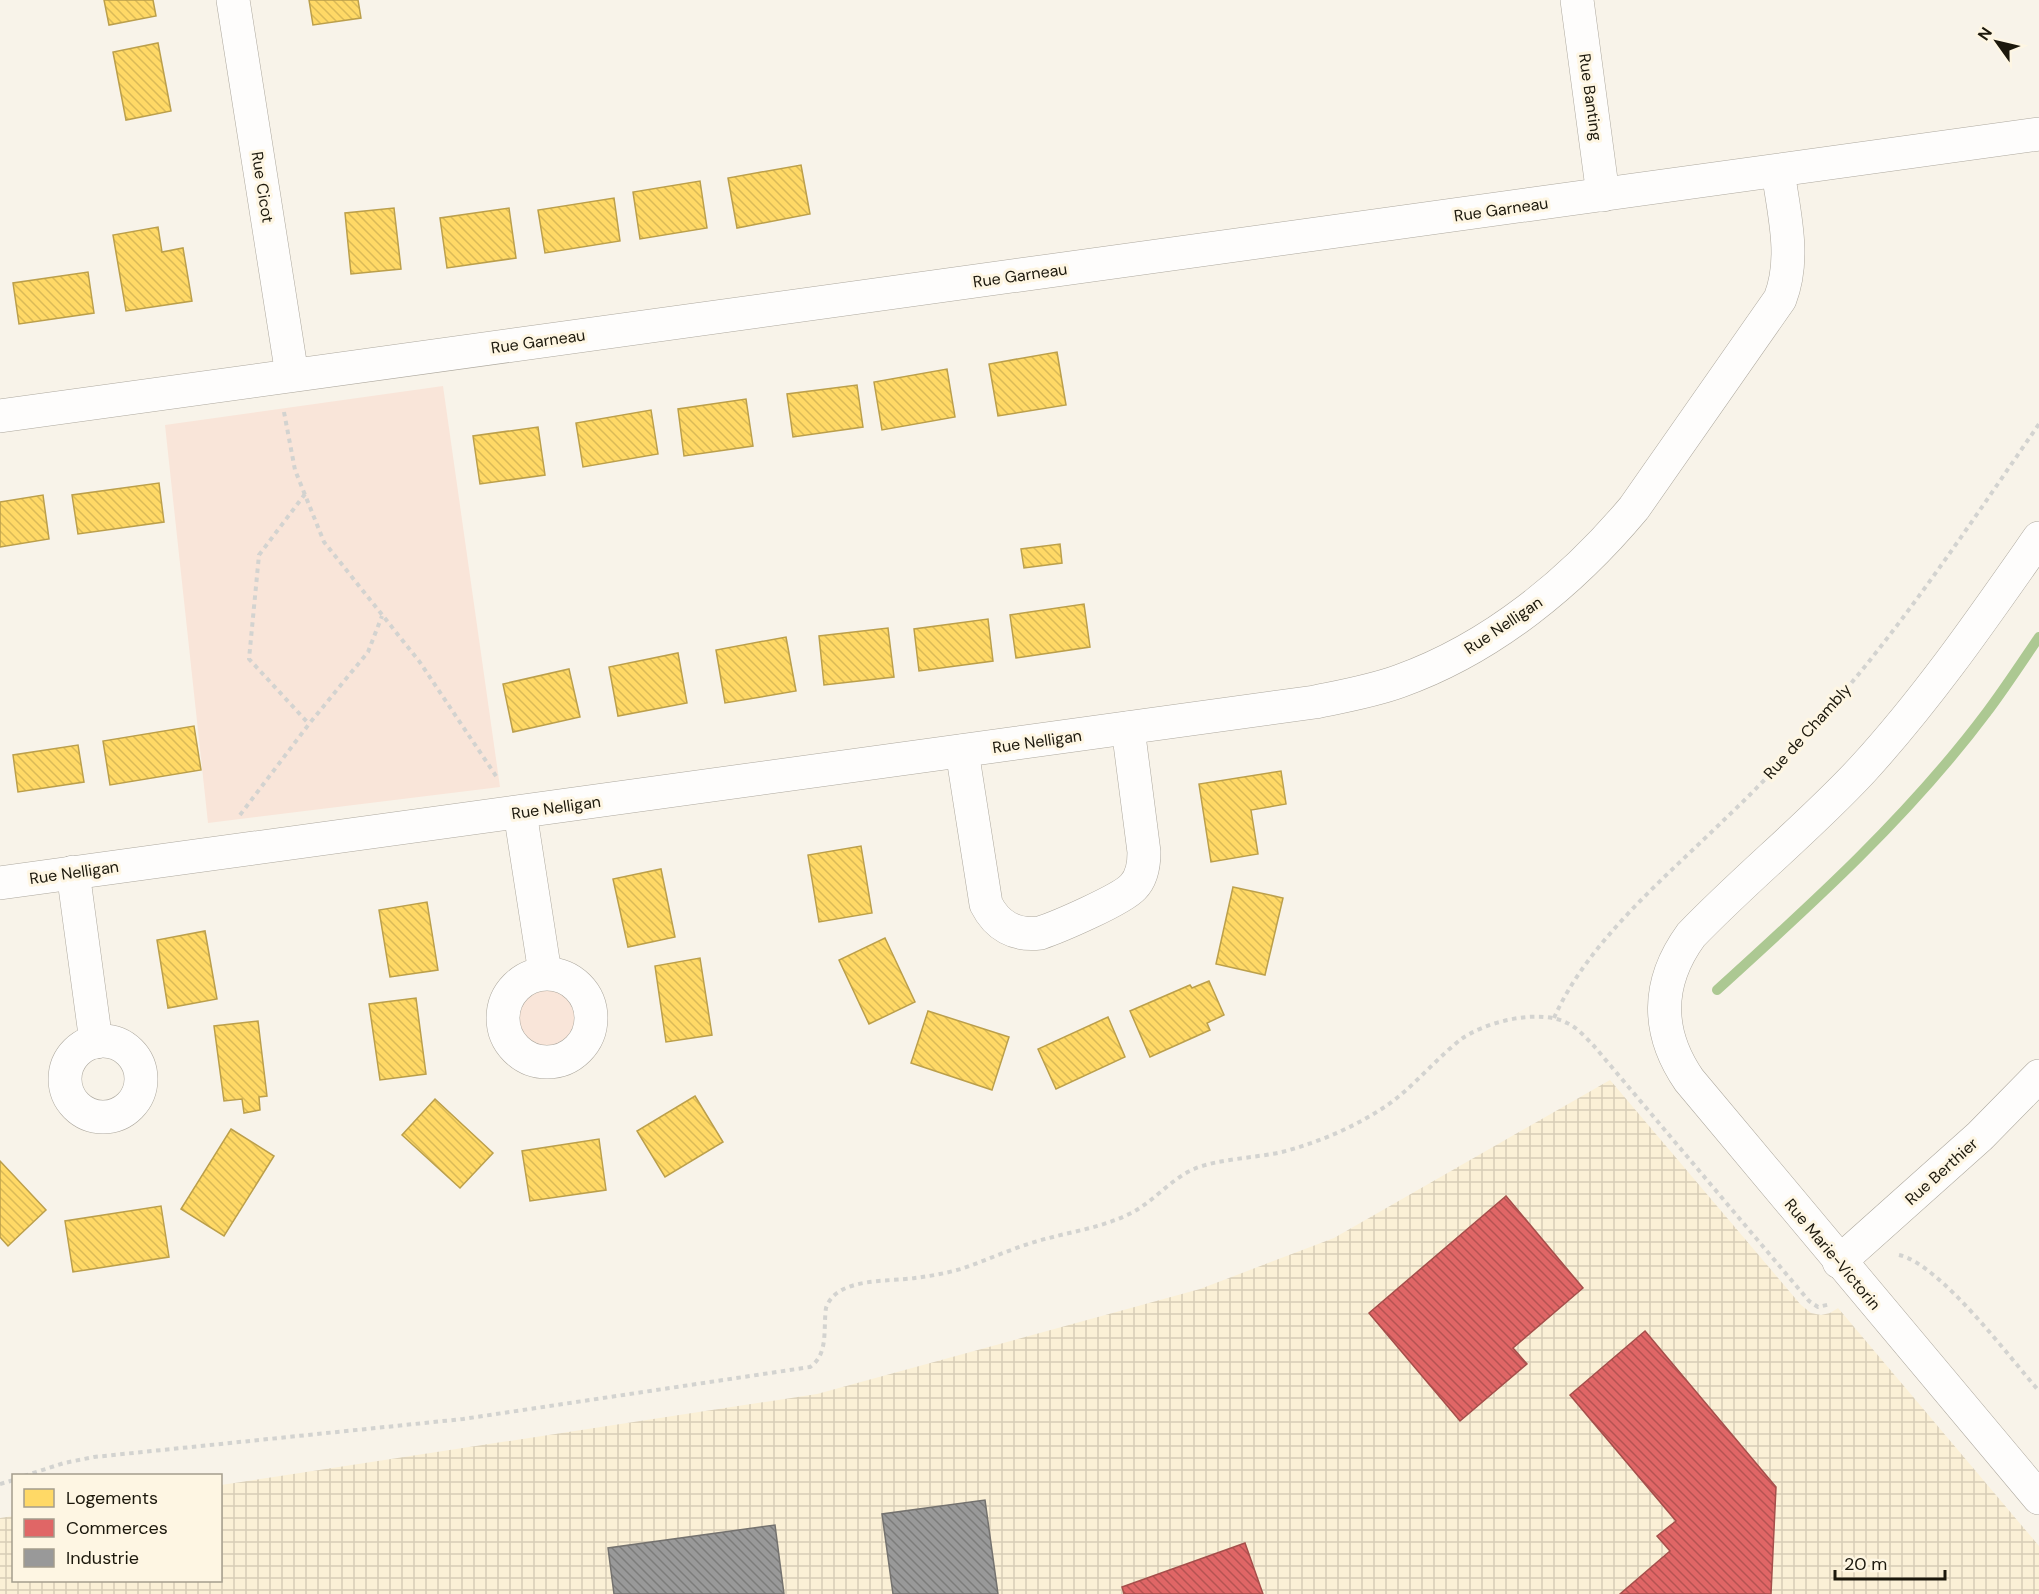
<svg xmlns="http://www.w3.org/2000/svg" width="2039" height="1594" viewBox="0 0 2039 1594" font-family="'DM Sans',sans-serif">
<style>
.industrial{fill:url(#industrial-grid)}
.green{fill:#f9e5d9}
.homes{fill:url(#homes-back-hatch);stroke:#bb9f4b;stroke-width:1.5}
.shops{fill:url(#shops-back-hatch);stroke:#a54f4b;stroke-width:1.5}
.industry{fill:url(#industry-back-hatch);stroke:#74726f;stroke-width:1.5}
.lines{fill:none;stroke-linecap:round;stroke-linejoin:round}
.stream{stroke:#acc892;stroke-width:10}
.minor-casing{stroke:#ada89e;stroke-width:34}
.tertiary-casing{stroke:#ada89e;stroke-width:34}
.path{stroke:#d3d3d0;stroke-width:4;stroke-dasharray:4.5 4.5;stroke-linecap:butt}
.minor{stroke:#fefdfc;stroke-width:33}
.tertiary{stroke:#fefdfc;stroke-width:33}
.labels{text-anchor:middle;stroke-width:6;stroke-linejoin:round;paint-order:stroke}
.street-label{font-size:16px;fill:#1c180c;stroke:#fef6e3}
</style>
<defs>
<pattern id="industrial-grid" width="8" height="8" patternUnits="userSpaceOnUse" patternTransform="scale(1.5)"><rect width="8" height="8" fill="#fbf0d6"/><path d="M0 4h8M4 0v8" fill="none" stroke="#d7cdb6"/></pattern>
<pattern id="homes-back-hatch" width="6" height="6" patternUnits="userSpaceOnUse" patternTransform="scale(1.5)"><rect width="6" height="6" fill="#ffd966"/><path d="M-1 5l2 2M0 0l6 6M5-1l2 2" fill="none" stroke="#daba57"/></pattern>
<pattern id="shops-back-hatch" width="6" height="6" patternUnits="userSpaceOnUse" patternTransform="scale(1.5)"><rect width="6" height="6" fill="#e06666"/><path d="M-1 5l2 2M0 0l6 6M5-1l2 2" fill="none" stroke="#b55352"/></pattern>
<pattern id="industry-back-hatch" width="6" height="6" patternUnits="userSpaceOnUse" patternTransform="scale(1.5)"><rect width="6" height="6" fill="#999"/><path d="M-1 5l2 2M0 0l6 6M5-1l2 2" fill="none" stroke="#7c7c7b"/></pattern>
</defs>
<rect width="100%" height="100%" fill="#f8f3e9"/>
<polygon class="industrial" points="1610,1080 1801,1305 1811,1313 1821,1315 1830,1313 1838,1308 2039,1546 2039,1594 0,1594 0,1518 13,1516 14,1580 220,1580 221,1485 817,1394 1200,1289 1334,1238"/>
<g class="green">
<polygon points="443,386 500,787 208,823 165,425"/>
<circle cx="546" cy="1019" r="30"/>
</g>
<g class="homes">
<polygon points="104,0 153,0 156,16 109,25"/>
<polygon points="309,0 358,0 361,18 313,25"/>
<polygon points="158,43 171,111 126,120 113,52"/>
<polygon points="801,165 810,214 737,228 728,178"/>
<polygon points="700,181 707,228 640,239 633,192"/>
<polygon points="614,198 620,241 545,253 538,210"/>
<polygon points="394,208 401,269 351,274 345,213"/>
<polygon points="509,208 516,258 447,268 440,218"/>
<polygon points="158,227 162,252 183,248 192,301 126,311 113,235"/>
<polygon points="88,272 94,313 19,324 13,283"/>
<polygon points="1057,352 1066,405 998,416 989,364"/>
<polygon points="947,369 955,417 882,430 874,382"/>
<polygon points="857,385 863,427 793,437 787,394"/>
<polygon points="746,399 753,446 684,456 678,409"/>
<polygon points="651,410 658,454 583,467 576,423"/>
<polygon points="538,427 545,475 480,484 473,436"/>
<polygon points="159,483 164,522 78,534 72,495"/>
<polygon points="43,495 49,539 0,547 0,502"/>
<polygon points="1060,544 1062,563 1024,568 1021,549"/>
<polygon points="1084,604 1090,647 1016,658 1010,615"/>
<polygon points="988,619 993,661 919,671 914,629"/>
<polygon points="888,628 894,677 824,685 819,636"/>
<polygon points="786,637 796,691 725,703 716,650"/>
<polygon points="678,653 687,703 618,716 609,667"/>
<polygon points="569,669 580,717 513,732 503,684"/>
<polygon points="194,726 201,770 110,785 103,741"/>
<polygon points="78,745 84,782 18,792 13,755"/>
<polygon points="1281,771 1286,804 1251,810 1258,854 1211,862 1199,784"/>
<polygon points="861,846 872,913 819,922 808,855"/>
<polygon points="661,869 675,937 628,947 613,879"/>
<polygon points="1233,887 1283,898 1265,975 1216,964"/>
<polygon points="427,902 438,970 390,977 379,910"/>
<polygon points="205,931 217,999 168,1008 157,940"/>
<polygon points="885,938 915,1002 869,1024 839,960"/>
<polygon points="700,958 712,1035 666,1042 655,966"/>
<polygon points="1209,981 1224,1015 1207,1023 1210,1030 1150,1057 1130,1011 1190,985 1192,988"/>
<polygon points="416,998 426,1074 380,1080 369,1004"/>
<polygon points="928,1011 1009,1037 992,1090 911,1063"/>
<polygon points="1108,1017 1125,1057 1056,1089 1038,1049"/>
<polygon points="258,1021 267,1096 259,1097 260,1110 244,1113 242,1099 224,1101 214,1026"/>
<polygon points="695,1096 723,1142 665,1177 637,1131"/>
<polygon points="435,1099 493,1153 460,1188 402,1135"/>
<polygon points="231,1129 274,1156 224,1236 181,1209"/>
<polygon points="599,1139 606,1190 530,1201 522,1151"/>
<polygon points="0,1161 46,1210 8,1246 0,1237"/>
<polygon points="161,1206 169,1257 73,1272 65,1221"/>
</g>
<g class="shops">
<polygon points="1506,1196 1583,1288 1513,1348 1527,1364 1460,1421 1369,1313"/>
<polygon points="1645,1331 1776,1487 1771,1594 1620,1594 1670,1551 1657,1536 1676,1521 1570,1395"/>
<polygon points="1245,1543 1263,1594 1124,1594 1122,1587"/>
</g>
<g class="industry">
<polygon points="985,1500 998,1594 893,1594 882,1514"/>
<polygon points="775,1525 784,1594 614,1594 608,1548"/>
</g>
<g class="lines">
<path class="stream" d="M 1717,990 C 1813,903 1910,815 1987,712 C 2005,688 2022,662 2039,637"/>
<defs>
<g id="minor">
<polyline points="233,0 292,375"/>
<polyline points="1577,0 1603,195"/>
<polyline points="0,416 2039,134"/>
<path d="M 962,751 L 986,904 C 997,926 1015,936 1040,933 C 1058,927 1121,900 1133,887 C 1142,878 1144,865 1144,852 L 1128,728"/>
<polyline points="520,812 545,973"/>
<polyline points="73,872 96,1042"/>
<path d="M 0,883 L 1315,702 C 1344,696 1373,691 1400,681 C 1492,648 1572,582 1634,508 L 1780,299 C 1796,258 1784,214 1778,171"/>
<circle cx="547" cy="1018" r="44"/>
<circle cx="103" cy="1079" r="38"/>
<polyline points="1839,1262 1980,1136 2039,1076"/>
</g>
<path id="tertiary" d="M 2039,538 C 1983,618 1928,698 1862,770 C 1808,828 1746,878 1691,935 C 1656,983 1656,1032 1689,1080 L 2039,1498"/>
</defs>
<use href="#minor" class="minor-casing"/>
<use href="#tertiary" class="tertiary-casing"/>
<g class="path">
<polyline points="284,412 295,470 324,542 419,661 498,779"/>
<polyline points="305,494 259,555 249,659 309,724"/>
<polyline points="240,815 309,724 368,652 382,616"/>
<path d="M 1554,1018 C 1588,941 1667,876 1727,817 C 1763,783 1797,746 1830,708 C 1907,620 1972,521 2039,424"/>
<path d="M 1899,1255 C 1941,1265 2009,1357 2039,1391"/>
<path d="M 24,1476 L 64,1463 L 94,1457 L 463,1419 L 810,1367 C 829,1354 823,1328 826,1308 C 836,1277 888,1282 915,1278 C 931,1276 948,1273 964,1268 C 992,1258 1020,1245 1049,1238 C 1075,1231 1102,1227 1127,1215 C 1152,1204 1169,1180 1194,1169 C 1217,1159 1255,1158 1282,1152 C 1320,1142 1357,1126 1389,1104 C 1415,1085 1435,1060 1460,1040 C 1484,1022 1539,1008 1567,1023 C 1578,1028 1586,1038 1594,1046 L 1809,1301 L 1818,1307 L 1831,1304"/>
<polyline points="0,1484 14,1480"/>
</g>
<use href="#minor" class="minor"/>
<use href="#tertiary" class="tertiary"/>
</g>
<g class="labels">
<g class="street-label">
<text transform="translate(1591 97) rotate(82)" y="6">Rue Banting</text>
<text transform="translate(263 187) rotate(81)" y="6">Rue Cicot</text>
<text transform="translate(1501 209) rotate(-8)" y="6">Rue Garneau</text>
<text transform="translate(1020 275) rotate(-8)" y="6">Rue Garneau</text>
<text transform="translate(538 341) rotate(-8)" y="6">Rue Garneau</text>
<text transform="translate(1503 625) rotate(-34)" y="6">Rue Nelligan</text>
<text transform="translate(1807 731) rotate(-48)" y="6">Rue de Chambly</text>
<text transform="translate(1037 741) rotate(-8)" y="6">Rue Nelligan</text>
<text transform="translate(556 807) rotate(-8)" y="6">Rue Nelligan</text>
<text transform="translate(74 872) rotate(-8)" y="6">Rue Nelligan</text>
<text transform="translate(1941 1171) rotate(-42)" y="6">Rue Berthier</text>
<text transform="translate(1833 1254) rotate(50)" y="6">Rue Marie-Victorin</text>
</g>
</g>
<rect x="12" y="1474" width="210" height="108" fill="#fef6e3" stroke="#a49d8d" stroke-width="1.5"/>
<rect x="24" y="1489" width="30" height="18" fill="#ffd966" stroke="#a49d8d" stroke-width="1.5"/>
<text x="66" y="1504" font-size="18" fill="#1c180c">Logements</text>
<rect x="24" y="1519" width="30" height="18" fill="#e06666" stroke="#a49d8d" stroke-width="1.5"/>
<text x="66" y="1534" font-size="18" fill="#1c180c">Commerces</text>
<rect x="24" y="1549" width="30" height="18" fill="#999999" stroke="#a49d8d" stroke-width="1.5"/>
<text x="66" y="1564" font-size="18" fill="#1c180c">Industrie</text>
<g transform="translate(1997 42) rotate(304)" stroke="#fef6e3" stroke-width="4.5" paint-order="stroke">
<path d="M0-4.5L10 22L0 15L-10 22Z" fill="#1c180c"/>
<text y="-9" font-size="16" font-weight="bold" text-anchor="middle" fill="#1c180c">N</text>
</g>
<path d="M1835 1570v9h110v-9" fill="none" stroke="#1c180c" stroke-width="3"/>
<text x="1844" y="1570" font-size="18" fill="#1c180c" stroke="#fef6e3" stroke-width="4.5" paint-order="stroke">20 m</text>
</svg>
